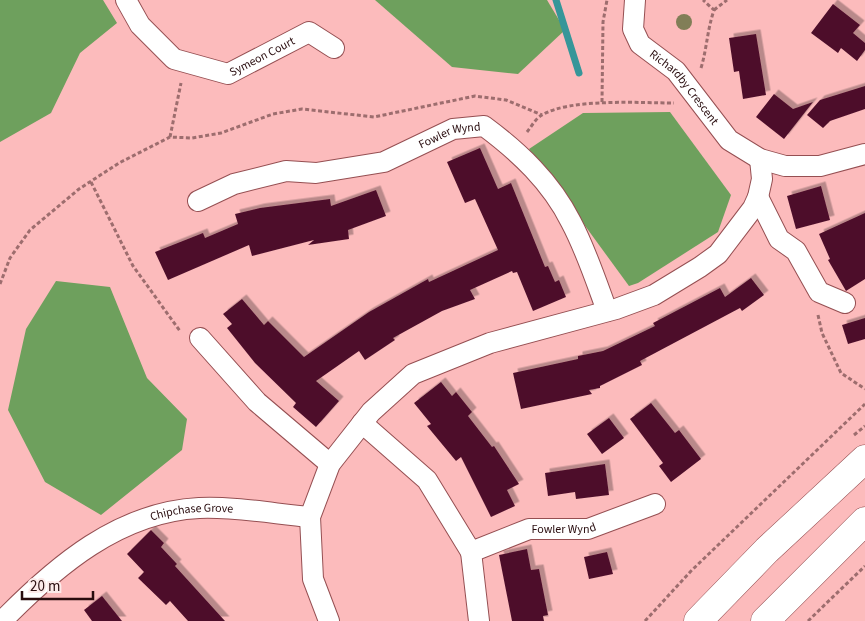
<svg xmlns="http://www.w3.org/2000/svg" width="865" height="621" viewBox="0 0 865 621" font-family="'Source Sans 3',sans-serif">
<style>
.forest{fill:#6ea05d}
.lines{fill:none;stroke-linecap:round;stroke-linejoin:round}
.stream{stroke:#369699;stroke-width:7}
.building{fill:#4e112b;filter:url(#shadow)}
.street-casing{stroke:#954f52;stroke-width:22}
.highway-casing{stroke:#954f52;stroke-width:29}
.path{stroke:#9d6d6e;stroke-width:3;stroke-dasharray:4 2.5;stroke-linecap:butt}
.street{stroke:#fff;stroke-width:20}
.highway{stroke:#fff;stroke-width:28}
.tree{fill:#817e57}
.labels{text-anchor:middle;stroke-width:5;stroke-linejoin:round;paint-order:stroke}
.street-label{font-size:12px;fill:#280c0e;stroke:#fcebea}
</style>
<defs>
<filter id="shadow"><feDropShadow dx="4.5" dy="-4.5" stdDeviation="0" flood-color="#0004"/></filter>
</defs>
<rect width="100%" height="100%" fill="#fcbbbc"/>
<g class="forest">
<polygon points="0,0 103,0 117,23 80,53 51,113 0,142"/>
<polygon points="375,0 547,0 565,30 518,74 452,67"/>
<polygon points="670,112 731,195 718,232 638,283 629,286 529,149 583,113"/>
<polygon points="56,281 110,287 147,378 187,419 182,450 101,515 45,482 8,410 26,329"/>
</g>
<g class="lines">
<polyline class="stream" points="556,0 579,73"/>
</g>
<g class="building">
<polygon points="833,4 860,25 853,33 865,43 865,50 857,61 841,48 838,53 811,33"/>
<polygon points="756,34 766,95 743,99 739,71 734,72 729,38"/>
<polygon points="865,86 865,109 830,121 823,128 807,115 820,100"/>
<polygon points="774,94 793,109 813,102 784,139 756,117"/>
<polygon points="480,148 498,189 511,183 545,267 548,266 555,282 559,280 566,297 533,311 517,272 513,273 512,271 470,290 475,299 442,311 393,338 395,340 365,360 359,351 316,381 339,401 316,427 293,407 296,403 255,363 227,328 232,324 223,314 242,299 264,325 268,321 304,357 369,312 428,279 429,282 498,250 475,199 465,203 447,162"/>
<polygon points="821,186 830,220 796,229 787,196"/>
<polygon points="376,190 386,216 348,230 349,239 308,245 314,240 252,256 249,245 168,280 155,252 203,233 205,238 238,224 235,214 260,208 330,199 331,206"/>
<polygon points="865,213 865,279 846,291 828,260 830,259 819,234"/>
<polygon points="751,278 764,295 742,311 740,308 640,361 642,365 600,386 600,388 589,390 592,394 521,409 513,373 578,359 578,356 603,351 655,326 653,323 720,288 725,297"/>
<polygon points="865,318 865,339 848,344 842,325"/>
<polygon points="441,382 452,396 456,392 472,412 468,416 492,447 494,446 519,484 507,490 515,506 491,517 461,457 456,461 427,426 431,424 414,403"/>
<polygon points="651,403 675,433 679,430 701,459 671,482 659,466 663,463 630,419"/>
<polygon points="609,418 624,438 602,454 587,434"/>
<polygon points="605,464 609,495 576,499 575,492 548,496 545,473"/>
<polygon points="151,530 164,543 161,547 177,564 175,566 225,621 188,621 170,601 166,605 138,578 144,572 127,554"/>
<polygon points="527,549 531,570 539,569 548,615 543,616 544,621 512,621 499,555"/>
<polygon points="607,552 613,574 589,579 584,557"/>
<polygon points="102,596 122,621 92,621 84,610"/>
</g>
<g class="lines">
<defs>
<g id="street">
<path id="s1" d="M 126,0 L 140,25 L 174,59 L 228,74 L 309,32 L 334,48"/>
<path id="s2" d="M 635,0 L 633,29 L 640,44 L 676,71 L 729,140 L 760,159 L 785,166 L 820,166 L 865,154"/>
<polyline points="758,197 779,239 796,251 819,292 845,303"/>
<path id="s3" d="M 198,201 L 234,184 L 286,171 L 316,173 L 384,162 L 453,129 L 484,126 C 519,152 551,182 571,222 C 586,250 596,281 607,311"/>
<polyline points="200,338 257,402 330,464"/>
<path id="s4" d="M 362,423 L 427,480 L 471,552 L 529,529 L 588,529 L 655,504"/>
<polyline points="471,552 479,621"/>
<path id="s5" d="M 2,621 C 56,566 119,512 199,508 C 231,506 276,514 310,517"/>
<polyline points="329,621 313,579 310,517 330,464 371,412 413,374 490,343 616,309 654,295 700,267 718,254 753,208 758,197 762,179 760,159"/>
</g>
<g id="highway">
<polyline points="698,621 767,550 865,459"/>
<polyline points="765,621 865,521"/>
</g>
</defs>
<use href="#street" class="street-casing"/>
<use href="#highway" class="highway-casing"/>
<g class="path">
<polyline points="714,10 727,0"/>
<path d="M 701,68 C 707,48 707,31 714,10 L 703,0"/>
<polyline points="602,102 603,22 607,0"/>
<path d="M 527,132 C 531,127 536,118 542,115 C 570,98 641,103 674,103"/>
<polyline points="170,137 181,83"/>
<polyline points="91,182 133,266 180,331"/>
<polyline points="0,284 10,258 30,230 79,189 119,163 170,137 192,138 221,133 273,114 302,109 374,117 475,96 506,100 542,115"/>
<polyline points="818,315 822,333 841,373 865,389"/>
<polyline points="854,435 865,426"/>
<polyline points="645,621 691,571 865,404"/>
<polyline points="808,621 865,566"/>
</g>
<use href="#street" class="street"/>
<use href="#highway" class="highway"/>
</g>
<circle class="tree" cx="684" cy="22" r="8"/>
<g class="labels">
<g class="street-label">
<text dy="4" stroke="none"><textPath href="#s1" startOffset="171">Symeon Court</textPath></text>
<text dy="4" stroke="none"><textPath href="#s2" startOffset="108">Richardby Crescent</textPath></text>
<text dy="4" stroke="none"><textPath href="#s3" startOffset="264">Fowler Wynd</textPath></text>
<text dy="4" stroke="none"><textPath href="#s5" startOffset="225">Chipchase Grove</textPath></text>
<text dy="4" stroke="none"><textPath href="#s4" startOffset="268">Fowler Wynd</textPath></text>
</g>
</g>
<path d="M22 591v8h71v-8" fill="none" stroke="#280c0e" stroke-width="2.5"/>
<text x="30" y="591" font-size="15" fill="#280c0e" stroke="#fcebea" stroke-width="4" paint-order="stroke">20 m</text>
</svg>
